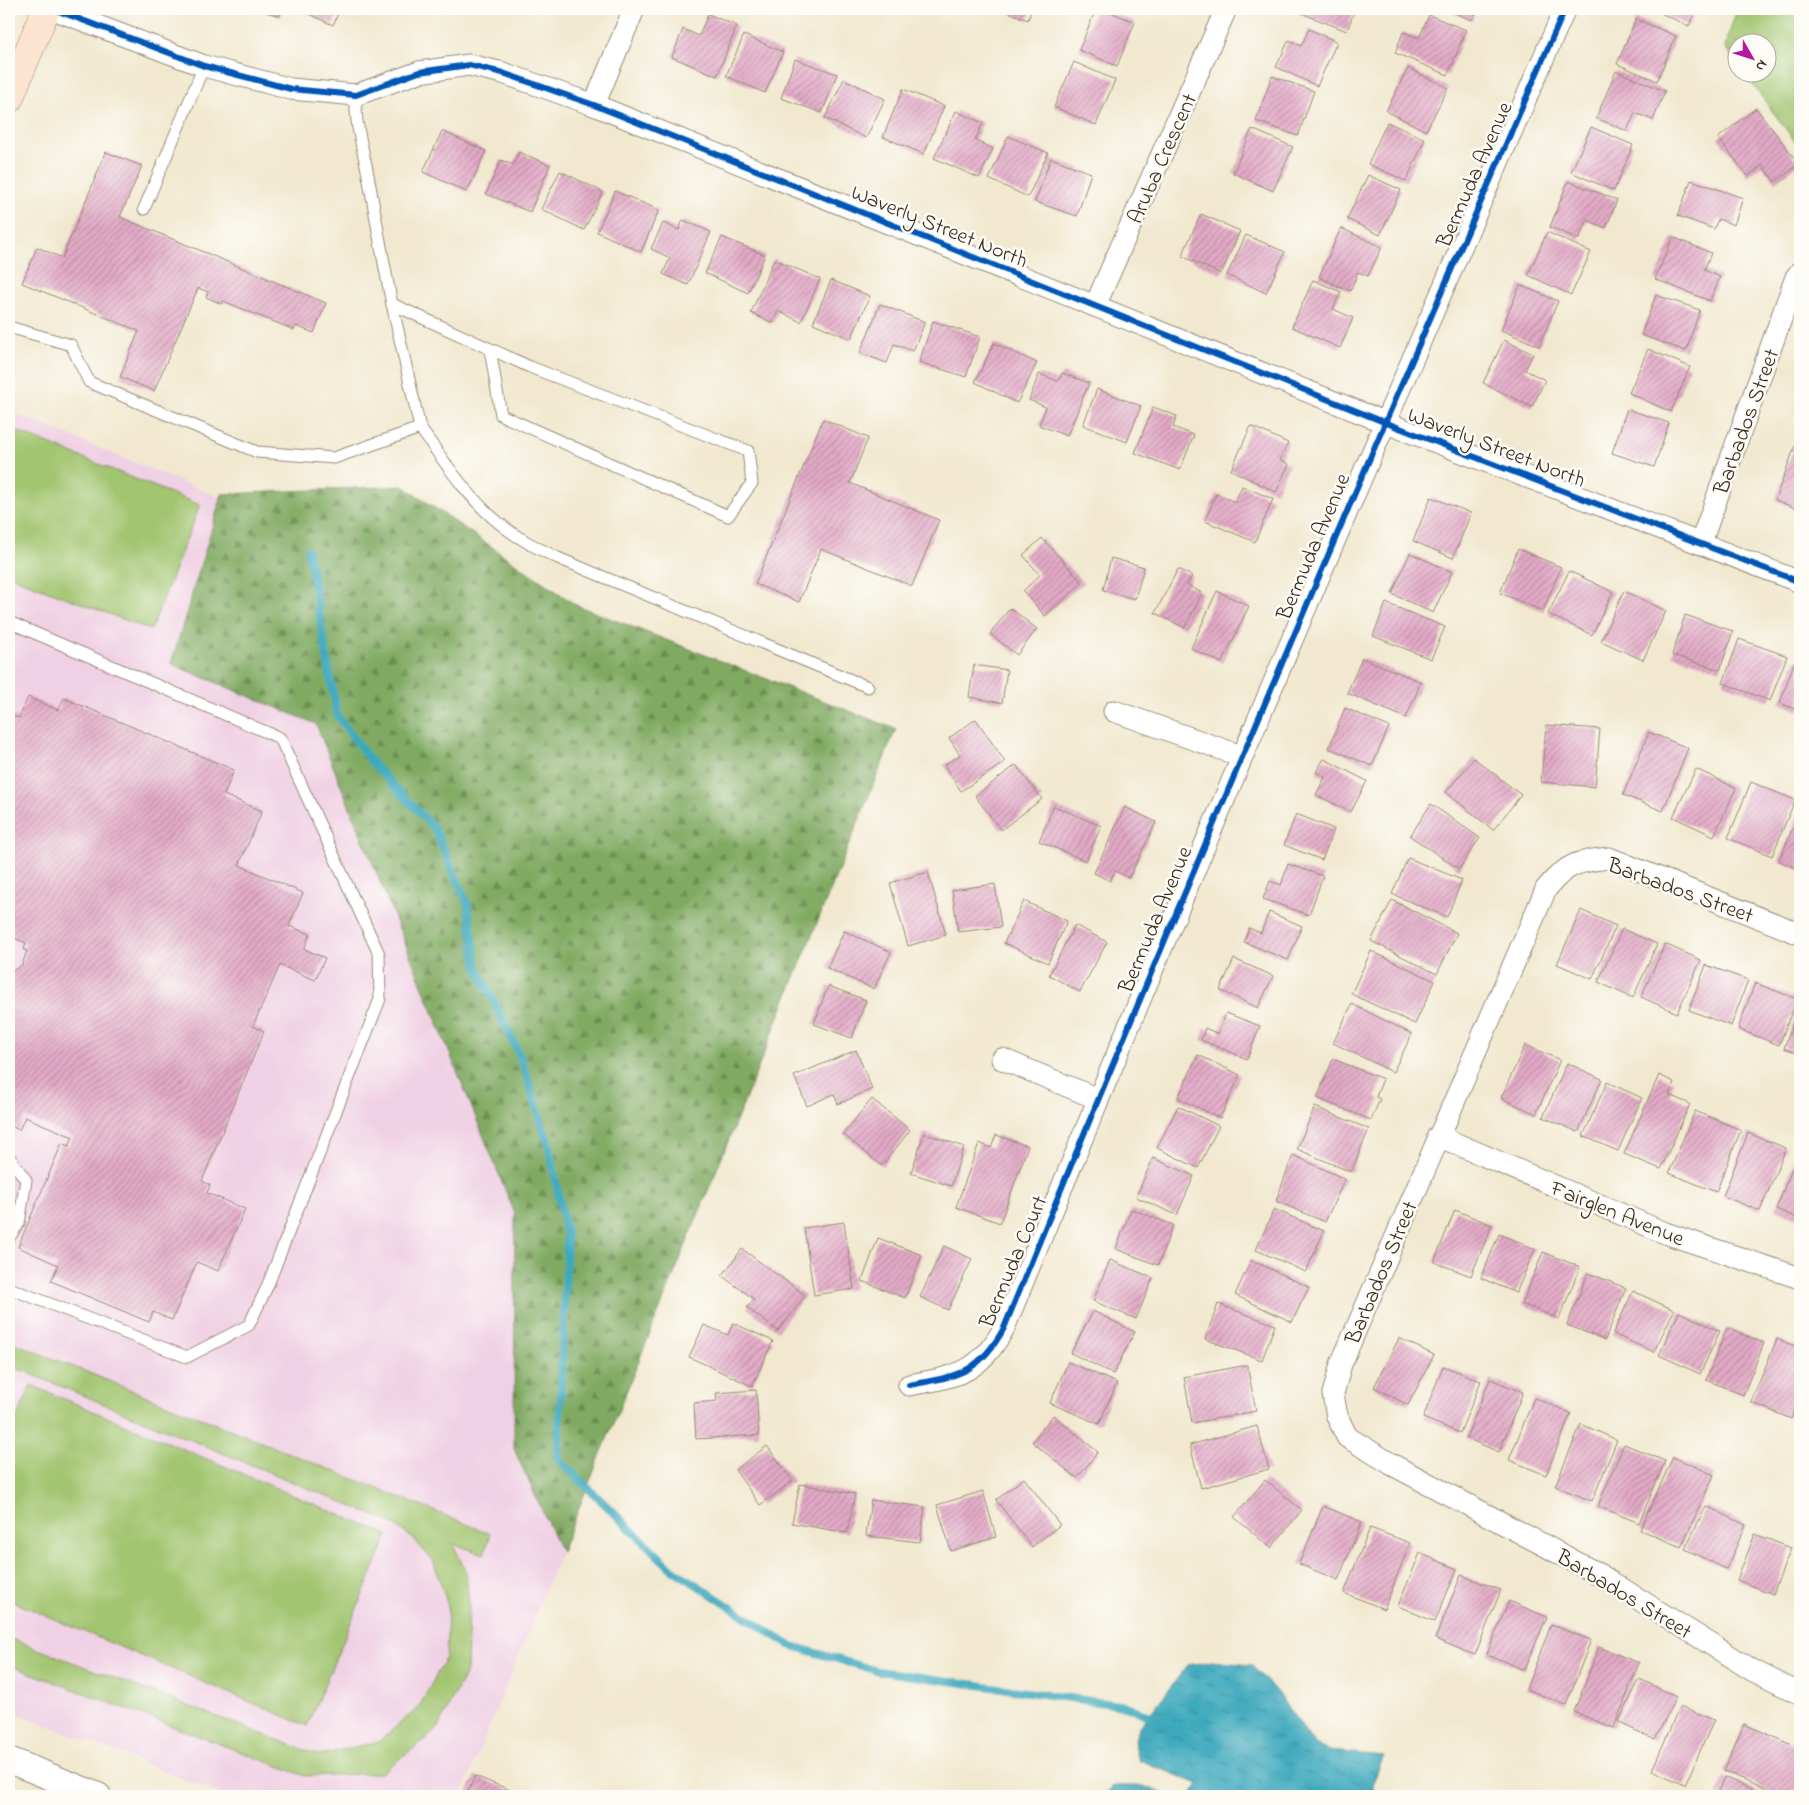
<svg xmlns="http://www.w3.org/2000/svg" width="1809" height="1805" viewBox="0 0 1809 1805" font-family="'Indie Flower',sans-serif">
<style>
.built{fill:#f0d0e4}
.grass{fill:#a1c56f;stroke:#6e7846}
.forest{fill:url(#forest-firs);stroke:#5e6a40}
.water{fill:url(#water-ripples);stroke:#3c6a6e}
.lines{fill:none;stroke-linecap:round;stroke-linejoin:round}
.stream{stroke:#3da9bd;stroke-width:8}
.building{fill:url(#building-hatch)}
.service-casing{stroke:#968976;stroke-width:13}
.minor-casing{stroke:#968976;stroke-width:23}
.tertiary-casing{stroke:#968976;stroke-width:28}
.secondary-casing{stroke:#968976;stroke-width:29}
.service{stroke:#fff;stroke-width:11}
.minor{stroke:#fff;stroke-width:21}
.tertiary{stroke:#fff;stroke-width:26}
.secondary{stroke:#fde4d0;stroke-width:28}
.cycleway-casing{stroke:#fdfcf7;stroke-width:9}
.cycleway{stroke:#0057b8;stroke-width:6}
.labels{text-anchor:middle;stroke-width:5;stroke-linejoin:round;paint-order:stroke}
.street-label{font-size:22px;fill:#3b2a1e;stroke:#fdfcf7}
</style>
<defs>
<pattern id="forest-firs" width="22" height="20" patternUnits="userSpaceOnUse" patternTransform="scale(1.25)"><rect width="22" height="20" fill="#80aa62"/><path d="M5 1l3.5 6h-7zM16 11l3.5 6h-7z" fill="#6a8b50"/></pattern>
<pattern id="water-ripples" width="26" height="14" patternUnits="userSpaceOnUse" patternTransform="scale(1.25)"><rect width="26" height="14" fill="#3da9bd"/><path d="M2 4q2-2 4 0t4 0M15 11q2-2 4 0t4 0" fill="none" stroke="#348a99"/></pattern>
<pattern id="building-hatch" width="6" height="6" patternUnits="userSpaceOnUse" patternTransform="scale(1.25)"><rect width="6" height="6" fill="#e3aac7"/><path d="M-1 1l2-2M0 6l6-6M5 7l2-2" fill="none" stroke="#b98ba1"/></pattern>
</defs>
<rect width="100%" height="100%" fill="#fdfcf7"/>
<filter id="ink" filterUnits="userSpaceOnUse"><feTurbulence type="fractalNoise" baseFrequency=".02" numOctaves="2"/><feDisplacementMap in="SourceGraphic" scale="10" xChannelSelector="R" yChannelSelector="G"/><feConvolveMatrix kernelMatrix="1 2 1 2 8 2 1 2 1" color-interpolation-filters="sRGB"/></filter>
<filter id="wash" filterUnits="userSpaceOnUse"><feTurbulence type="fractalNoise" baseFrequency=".0096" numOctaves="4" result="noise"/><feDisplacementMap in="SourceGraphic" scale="20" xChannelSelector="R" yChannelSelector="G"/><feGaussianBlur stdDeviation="1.12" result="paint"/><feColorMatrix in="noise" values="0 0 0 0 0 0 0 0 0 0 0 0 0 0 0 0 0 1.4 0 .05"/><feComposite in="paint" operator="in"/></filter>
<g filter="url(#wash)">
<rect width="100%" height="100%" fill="#f1e8cf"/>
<polygon class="built" points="9,411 221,498 229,515 171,664 316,724 515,1214 514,1449 561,1552 461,1796 226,1796 9,1710"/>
<g class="grass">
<polygon points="1737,9 1800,9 1800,148 1744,73 1766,72 1766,42 1736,42 1736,63 1725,47"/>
<polygon points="9,428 200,505 151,630 9,576"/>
<polygon points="9,1341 491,1534 484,1554 453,1544 466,1572 469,1604 467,1671 436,1731 381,1773 305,1776 9,1665 9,1638 318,1755 378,1742 419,1707 446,1657 448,1606 433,1560 412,1538 390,1522 9,1365"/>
<polygon points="31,1385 388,1535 307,1726 9,1600 9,1437"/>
</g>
<polygon class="forest" points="403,486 576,605 896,729 561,1552 514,1449 515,1214 316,724 171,664 222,494"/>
<g class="water">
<polygon points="1212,1661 1251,1665 1275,1690 1315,1745 1329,1751 1384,1756 1372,1785 1373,1796 1191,1796 1198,1784 1139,1760 1134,1741 1141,1725 1188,1665"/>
<polygon points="1113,1786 1143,1786 1171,1796 1103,1796"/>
</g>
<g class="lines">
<polyline class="stream" points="308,551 337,715 372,763 434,828 468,905 477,967 520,1056 549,1146 567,1239 558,1459 672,1569 789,1645 878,1671 1126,1706 1157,1719"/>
</g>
<g id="blocks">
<g class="building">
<polygon points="255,9 282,9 280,16"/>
<polygon points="298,9 340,9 333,25"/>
<polygon points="1001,9 1032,9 1028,20"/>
<polygon points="1096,9 1103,9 1135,22 1117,66 1079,50"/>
<polygon points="1303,9 1355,9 1347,31 1301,13"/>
<polygon points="1444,9 1477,9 1472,20"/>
<polygon points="1652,9 1696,9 1689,26"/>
<polygon points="708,14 737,26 717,76 672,57 683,29 699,36"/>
<polygon points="1429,15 1466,30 1448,75 1395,53 1403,32 1419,38"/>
<polygon points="1636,19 1676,36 1657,81 1617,64"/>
<polygon points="1309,29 1337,42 1317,86 1276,67 1289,40 1301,46"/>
<polygon points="744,35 783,52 765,93 726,76"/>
<polygon points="795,59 837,74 822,113 781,98"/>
<polygon points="1074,62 1115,80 1096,125 1054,107"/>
<polygon points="1408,68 1448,88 1426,131 1386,111"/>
<polygon points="1616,71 1665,91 1653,120 1635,113 1627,131 1596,118"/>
<polygon points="1272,76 1314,91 1298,136 1256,121"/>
<polygon points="844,79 885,99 866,138 825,118"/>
<polygon points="903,89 944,106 924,154 883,137"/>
<polygon points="1756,108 1799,164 1775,182 1762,165 1748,176 1718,138"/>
<polygon points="956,111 983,123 975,140 993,149 979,178 934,158"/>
<polygon points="1387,122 1425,139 1406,181 1368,164"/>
<polygon points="1591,127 1633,145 1614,191 1571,172"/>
<polygon points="1252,129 1293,147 1273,191 1233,173"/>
<polygon points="442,131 486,151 467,192 423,172"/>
<polygon points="1008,136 1048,153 1028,197 989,179"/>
<polygon points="106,152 142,166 120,217 326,303 314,333 296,326 294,330 223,301 222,304 206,297 208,292 198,288 154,391 120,377 139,331 22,283 37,247 62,258"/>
<polygon points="519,152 550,165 530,212 486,194 501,160 513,165"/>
<polygon points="1051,158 1091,173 1077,216 1035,202"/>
<polygon points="560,171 603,192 584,230 541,209"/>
<polygon points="1368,175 1401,190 1380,235 1347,219"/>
<polygon points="1691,180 1743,198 1734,225 1718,219 1714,229 1678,216"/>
<polygon points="1568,181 1617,200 1606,228 1587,220 1579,239 1550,227"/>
<polygon points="615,191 659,210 641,252 597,232"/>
<polygon points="1201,214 1240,231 1221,274 1182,256"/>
<polygon points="683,220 711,232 688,285 663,274 670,258 651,249 663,223 679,230"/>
<polygon points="1341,228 1382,247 1368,276 1358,272 1350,291 1319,277"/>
<polygon points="1547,232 1591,252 1571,295 1528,275"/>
<polygon points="1246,235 1285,252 1266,293 1227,275"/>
<polygon points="722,237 765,255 748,293 705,273"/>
<polygon points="1673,237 1711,253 1704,270 1720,277 1710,301 1655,279"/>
<polygon points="774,259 820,279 801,322 778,311 773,323 751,313"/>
<polygon points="831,280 870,296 851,339 813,323"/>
<polygon points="1313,280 1341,292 1333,309 1353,318 1340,348 1292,327"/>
<polygon points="1520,285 1558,301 1539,346 1501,330"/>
<polygon points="1656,295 1700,310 1686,351 1641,335"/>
<polygon points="880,304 925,322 913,351 894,344 887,363 860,353"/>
<polygon points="933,321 980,337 966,377 919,362"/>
<polygon points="1504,340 1533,354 1525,370 1545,380 1532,407 1483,383"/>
<polygon points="994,343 1037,363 1017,403 975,382"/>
<polygon points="1648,349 1690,367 1671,412 1629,393"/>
<polygon points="1062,373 1089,383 1067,436 1039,425 1046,407 1029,400 1039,374 1058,381"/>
<polygon points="1097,389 1141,406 1127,442 1083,425"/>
<polygon points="1153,407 1177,416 1173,427 1194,435 1180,470 1135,453"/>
<polygon points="1627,409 1669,423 1654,467 1612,453"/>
<polygon points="823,419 868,438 850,483 939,520 912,586 821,549 799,602 755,584"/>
<polygon points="1251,426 1288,443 1280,460 1289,464 1276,492 1231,470"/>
<polygon points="1795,446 1800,448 1800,510 1775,500"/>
<polygon points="1242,486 1273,499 1255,542 1205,521 1216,494 1235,502"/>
<polygon points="1431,497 1471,513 1453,558 1413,541"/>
<polygon points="1042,538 1083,583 1045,616 1023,591 1040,575 1023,555"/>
<polygon points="1518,549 1561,567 1543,611 1500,593"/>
<polygon points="1410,553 1452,572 1433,613 1392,594"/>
<polygon points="1111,558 1144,567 1135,599 1103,590"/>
<polygon points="1178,569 1192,576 1187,585 1202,593 1185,628 1155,613"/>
<polygon points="1569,571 1613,592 1592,635 1548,614"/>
<polygon points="1217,591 1249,606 1222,663 1191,648"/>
<polygon points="1624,591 1666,611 1643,660 1601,641"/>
<polygon points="1386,603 1445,627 1431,659 1373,636"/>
<polygon points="1010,608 1037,629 1017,655 990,634"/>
<polygon points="1685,615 1733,631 1720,670 1672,655"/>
<polygon points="1739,639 1787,656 1770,701 1723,683"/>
<polygon points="1362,658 1421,682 1406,718 1347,693"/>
<polygon points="1795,660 1800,661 1800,711 1780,703"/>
<polygon points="974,665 1007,670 1002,703 969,697"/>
<polygon points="28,697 58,710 64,698 234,770 224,795 262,811 239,865 303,893 289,926 310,934 304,949 325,958 315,980 280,965 253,1026 264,1031 202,1181 210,1185 207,1193 245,1209 218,1271 197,1262 172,1320 153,1312 149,1322 51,1281 58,1265 18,1247 62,1143 69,1146 73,1137 25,1117 19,1130 9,1125 9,973 22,965 27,951 24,950 26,943 9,936 9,715 19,718"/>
<polygon points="1345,708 1389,727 1372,766 1329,748"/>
<polygon points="976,719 1005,762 961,791 944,765 960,755 949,738"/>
<polygon points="1546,725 1600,729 1595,787 1541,782"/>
<polygon points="1649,732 1688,748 1663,811 1623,795"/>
<polygon points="1474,758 1521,795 1493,830 1446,792"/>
<polygon points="1324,759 1367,781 1351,812 1316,795 1325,777 1316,772"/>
<polygon points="1016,765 1042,799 1001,830 975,796"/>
<polygon points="1696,769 1736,788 1714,836 1673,817"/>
<polygon points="1751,782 1795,800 1772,856 1728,838"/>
<polygon points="1431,804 1480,838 1459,869 1410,836"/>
<polygon points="1054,806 1101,826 1086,861 1039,841"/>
<polygon points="1125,807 1156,822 1129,878 1115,871 1110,881 1094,873"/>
<polygon points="1800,811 1800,870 1779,861"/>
<polygon points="1296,814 1334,829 1322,860 1284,845"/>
<polygon points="1408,858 1462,880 1447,917 1392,894"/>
<polygon points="1288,864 1323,876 1309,915 1263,899 1270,881 1281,885"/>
<polygon points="928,872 946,935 908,946 890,883"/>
<polygon points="995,884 1001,927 958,932 952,890"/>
<polygon points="1392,900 1457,933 1437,974 1371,941"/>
<polygon points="1024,901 1067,921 1048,963 1004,943"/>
<polygon points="1581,910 1616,926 1592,979 1557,964"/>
<polygon points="1269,912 1302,926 1288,960 1244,942 1249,928 1261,933"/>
<polygon points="1075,925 1107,942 1080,992 1049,975"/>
<polygon points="1622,929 1657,944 1633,998 1598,982"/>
<polygon points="844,931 891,952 874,989 827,968"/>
<polygon points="1665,944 1701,960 1677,1013 1641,997"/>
<polygon points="1371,951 1435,981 1415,1024 1351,994"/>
<polygon points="1234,959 1273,976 1258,1008 1220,990"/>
<polygon points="1706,965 1748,980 1731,1026 1689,1010"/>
<polygon points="1755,983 1797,999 1779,1045 1738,1029"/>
<polygon points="828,986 866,1000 852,1038 814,1024"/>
<polygon points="1352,1004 1412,1034 1393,1072 1333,1043"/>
<polygon points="1800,1005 1800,1054 1784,1048"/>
<polygon points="1226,1013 1260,1026 1247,1059 1201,1040 1205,1028 1218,1034"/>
<polygon points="1525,1045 1560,1060 1536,1114 1501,1098"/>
<polygon points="856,1050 872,1089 838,1104 834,1094 807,1106 794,1076"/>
<polygon points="1198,1055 1240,1075 1220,1118 1178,1098"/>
<polygon points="1333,1059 1383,1079 1376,1097 1380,1099 1371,1120 1317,1098"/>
<polygon points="1567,1063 1602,1079 1578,1132 1543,1117"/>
<polygon points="1659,1075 1674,1082 1669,1095 1690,1104 1661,1169 1624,1154"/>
<polygon points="1607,1082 1642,1098 1618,1151 1583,1136"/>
<polygon points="872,1099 910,1130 882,1166 843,1134"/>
<polygon points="1178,1106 1219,1126 1198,1168 1157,1148"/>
<polygon points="1315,1107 1369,1129 1351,1172 1297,1149"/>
<polygon points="1695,1111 1741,1130 1716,1192 1669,1173"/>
<polygon points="924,1133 964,1147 951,1186 911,1173"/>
<polygon points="1748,1133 1786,1148 1760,1211 1723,1196"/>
<polygon points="996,1135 1028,1146 1000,1223 956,1207 979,1143 991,1148"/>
<polygon points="1800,1149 1800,1219 1776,1209"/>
<polygon points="1293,1155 1345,1179 1325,1222 1276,1201"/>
<polygon points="1153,1158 1194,1176 1177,1215 1136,1197"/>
<polygon points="1131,1209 1173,1225 1158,1265 1116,1249"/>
<polygon points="1274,1209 1324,1231 1306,1272 1256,1250"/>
<polygon points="1455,1210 1492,1225 1471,1276 1434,1262"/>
<polygon points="844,1222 854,1289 814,1295 804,1228"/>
<polygon points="1499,1234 1535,1249 1516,1293 1481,1278"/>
<polygon points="878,1238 922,1255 905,1298 862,1281"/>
<polygon points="944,1246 972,1259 948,1310 920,1297"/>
<polygon points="742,1249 805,1295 778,1331 747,1308 754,1299 722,1276"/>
<polygon points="1543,1252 1580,1267 1559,1319 1522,1304"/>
<polygon points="1110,1260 1153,1278 1136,1319 1093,1301"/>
<polygon points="1251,1260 1309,1287 1292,1322 1235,1295"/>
<polygon points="1588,1273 1626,1288 1605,1340 1567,1325"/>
<polygon points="1633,1291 1674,1310 1654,1352 1613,1334"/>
<polygon points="1218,1304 1275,1325 1262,1360 1205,1339"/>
<polygon points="1093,1311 1135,1332 1113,1374 1071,1353"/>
<polygon points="1679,1312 1720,1331 1700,1374 1659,1355"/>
<polygon points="733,1323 773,1341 752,1386 689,1357 704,1325 728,1335"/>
<polygon points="1727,1328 1764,1343 1743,1395 1706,1380"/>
<polygon points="1399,1338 1434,1355 1408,1405 1374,1387"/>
<polygon points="1777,1339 1800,1348 1800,1398 1791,1419 1751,1402"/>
<polygon points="1068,1362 1117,1383 1099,1424 1050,1403"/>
<polygon points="1247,1365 1256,1411 1192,1423 1184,1377"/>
<polygon points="1443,1366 1481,1381 1460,1433 1423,1418"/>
<polygon points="1490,1379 1523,1392 1499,1452 1466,1438"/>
<polygon points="756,1390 759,1435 696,1439 694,1403 717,1401 716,1393"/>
<polygon points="1534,1398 1571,1413 1546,1475 1509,1460"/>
<polygon points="1053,1415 1098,1452 1077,1478 1032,1442"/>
<polygon points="1581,1424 1617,1440 1592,1501 1555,1486"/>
<polygon points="1257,1426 1269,1469 1201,1488 1190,1445"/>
<polygon points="1624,1444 1665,1461 1639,1523 1598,1506"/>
<polygon points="767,1446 793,1481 760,1505 735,1470"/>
<polygon points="1673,1457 1714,1475 1681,1547 1640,1530"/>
<polygon points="1024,1478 1060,1525 1032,1547 996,1500"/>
<polygon points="1265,1480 1302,1510 1271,1548 1234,1517"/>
<polygon points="800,1484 855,1494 847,1533 792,1523"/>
<polygon points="983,1491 996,1537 951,1551 937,1505"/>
<polygon points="871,1500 925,1507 920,1542 866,1536"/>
<polygon points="1323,1506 1362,1522 1338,1580 1299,1564"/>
<polygon points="1706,1506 1746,1525 1726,1569 1685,1549"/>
<polygon points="1370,1528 1410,1543 1384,1609 1344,1593"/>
<polygon points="1755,1534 1791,1548 1773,1594 1737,1580"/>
<polygon points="1420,1553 1457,1569 1435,1622 1398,1606"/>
<polygon points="1461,1575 1501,1590 1475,1655 1435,1639"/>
<polygon points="1509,1601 1547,1617 1524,1670 1487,1654"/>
<polygon points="1551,1625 1591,1640 1566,1705 1526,1689"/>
<polygon points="1599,1647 1639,1663 1614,1728 1574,1712"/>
<polygon points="1640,1679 1676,1697 1655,1740 1618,1722"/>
<polygon points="1680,1706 1714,1720 1685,1785 1652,1770"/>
<polygon points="1744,1724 1800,1748 1800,1788 1797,1796 1783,1796 1724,1771"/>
<polygon points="475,1776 525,1796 466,1796"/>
<polygon points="1724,1777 1767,1796 1716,1796"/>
</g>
</g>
</g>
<g filter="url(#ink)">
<use href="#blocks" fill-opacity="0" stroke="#968976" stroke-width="1"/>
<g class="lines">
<defs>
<g id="service">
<path d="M 356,95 C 354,122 363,148 368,175 C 376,218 383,261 392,304"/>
<polyline points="144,209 204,66"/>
<polyline points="9,327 71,345 89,382 257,452 334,458 420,428 392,304 530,367 748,451 752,483 728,516 501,415 490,349"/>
<path d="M 420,428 C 444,461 467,497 499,523 C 517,538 537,548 558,558 L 868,687"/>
<polyline points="9,622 280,738 379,954 380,999 267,1287 249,1325 187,1357 9,1288"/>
<polyline points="9,1157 26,1180 19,1223 9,1238"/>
</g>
<g id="minor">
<polyline points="53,9 204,66 291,89 356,95 419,72 469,65 503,73 594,105 1384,422 1800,582"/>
<polyline points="594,105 634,9"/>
<polyline points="1095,306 1226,9"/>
<polyline points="1701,542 1796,277 1800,272"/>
<polyline points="1114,711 1241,756"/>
<path d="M 1800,934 L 1609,858 C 1578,861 1566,864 1546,889 L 1341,1364 L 1333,1394 L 1337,1416 L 1347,1437 L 1391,1464 L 1600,1575 L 1752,1670 L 1800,1694"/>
<polyline points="1002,1059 1098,1099"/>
<polyline points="1438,1136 1665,1233 1800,1278"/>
<path d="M 909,1385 C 957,1376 979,1374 1004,1328 C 1185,886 1373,447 1565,9"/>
</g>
<polyline id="tertiary" points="9,1760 98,1796"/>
<polyline id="secondary" points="9,99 46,9"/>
</defs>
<use href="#service" class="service-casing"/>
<use href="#minor" class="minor-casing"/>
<use href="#tertiary" class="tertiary-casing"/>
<use href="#secondary" class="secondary-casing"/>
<use href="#service" class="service"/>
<use href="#minor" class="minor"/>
<use href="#tertiary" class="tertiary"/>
<use href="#secondary" class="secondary"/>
<defs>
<g id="cycleway">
<polyline points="53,9 204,66 291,89 356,95 419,72 469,65 503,73 594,105 1384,422 1800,582"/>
<path d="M 909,1385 C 957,1376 979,1374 1004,1328 C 1185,886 1373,447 1565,9"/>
</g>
</defs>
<use href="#cycleway" class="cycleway-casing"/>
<use href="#cycleway" class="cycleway"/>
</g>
</g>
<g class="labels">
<g class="street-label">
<text transform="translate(1161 158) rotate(-66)" y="8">Aruba Crescent</text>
<text transform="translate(1473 174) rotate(-66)" y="8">Bermuda Avenue</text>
<text transform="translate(940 225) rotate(22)" y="8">Waverly Street North</text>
<text transform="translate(1745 421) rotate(-70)" y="8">Barbados Street</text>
<text transform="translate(1497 446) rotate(21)" y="8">Waverly Street North</text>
<text transform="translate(1312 546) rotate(-67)" y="8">Bermuda Avenue</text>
<text transform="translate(1681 889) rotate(20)" y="8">Barbados Street</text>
<text transform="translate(1154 919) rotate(-67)" y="8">Bermuda Avenue</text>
<text transform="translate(1618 1212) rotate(22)" y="8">Fairglen Avenue</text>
<text transform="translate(1012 1261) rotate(-67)" y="8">Bermuda Court</text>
<text transform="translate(1380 1272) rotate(-67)" y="8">Barbados Street</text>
<text transform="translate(1625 1593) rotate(31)" y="8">Barbados Street</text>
</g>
</g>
<rect width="1809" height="1805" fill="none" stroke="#fdfcf7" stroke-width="30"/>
<g transform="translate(1752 58) rotate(129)"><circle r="24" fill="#fdfcf7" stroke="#afa8a0"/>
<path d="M0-4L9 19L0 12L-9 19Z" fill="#b5179e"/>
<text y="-8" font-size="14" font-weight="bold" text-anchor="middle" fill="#3b2a1e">N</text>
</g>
</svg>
